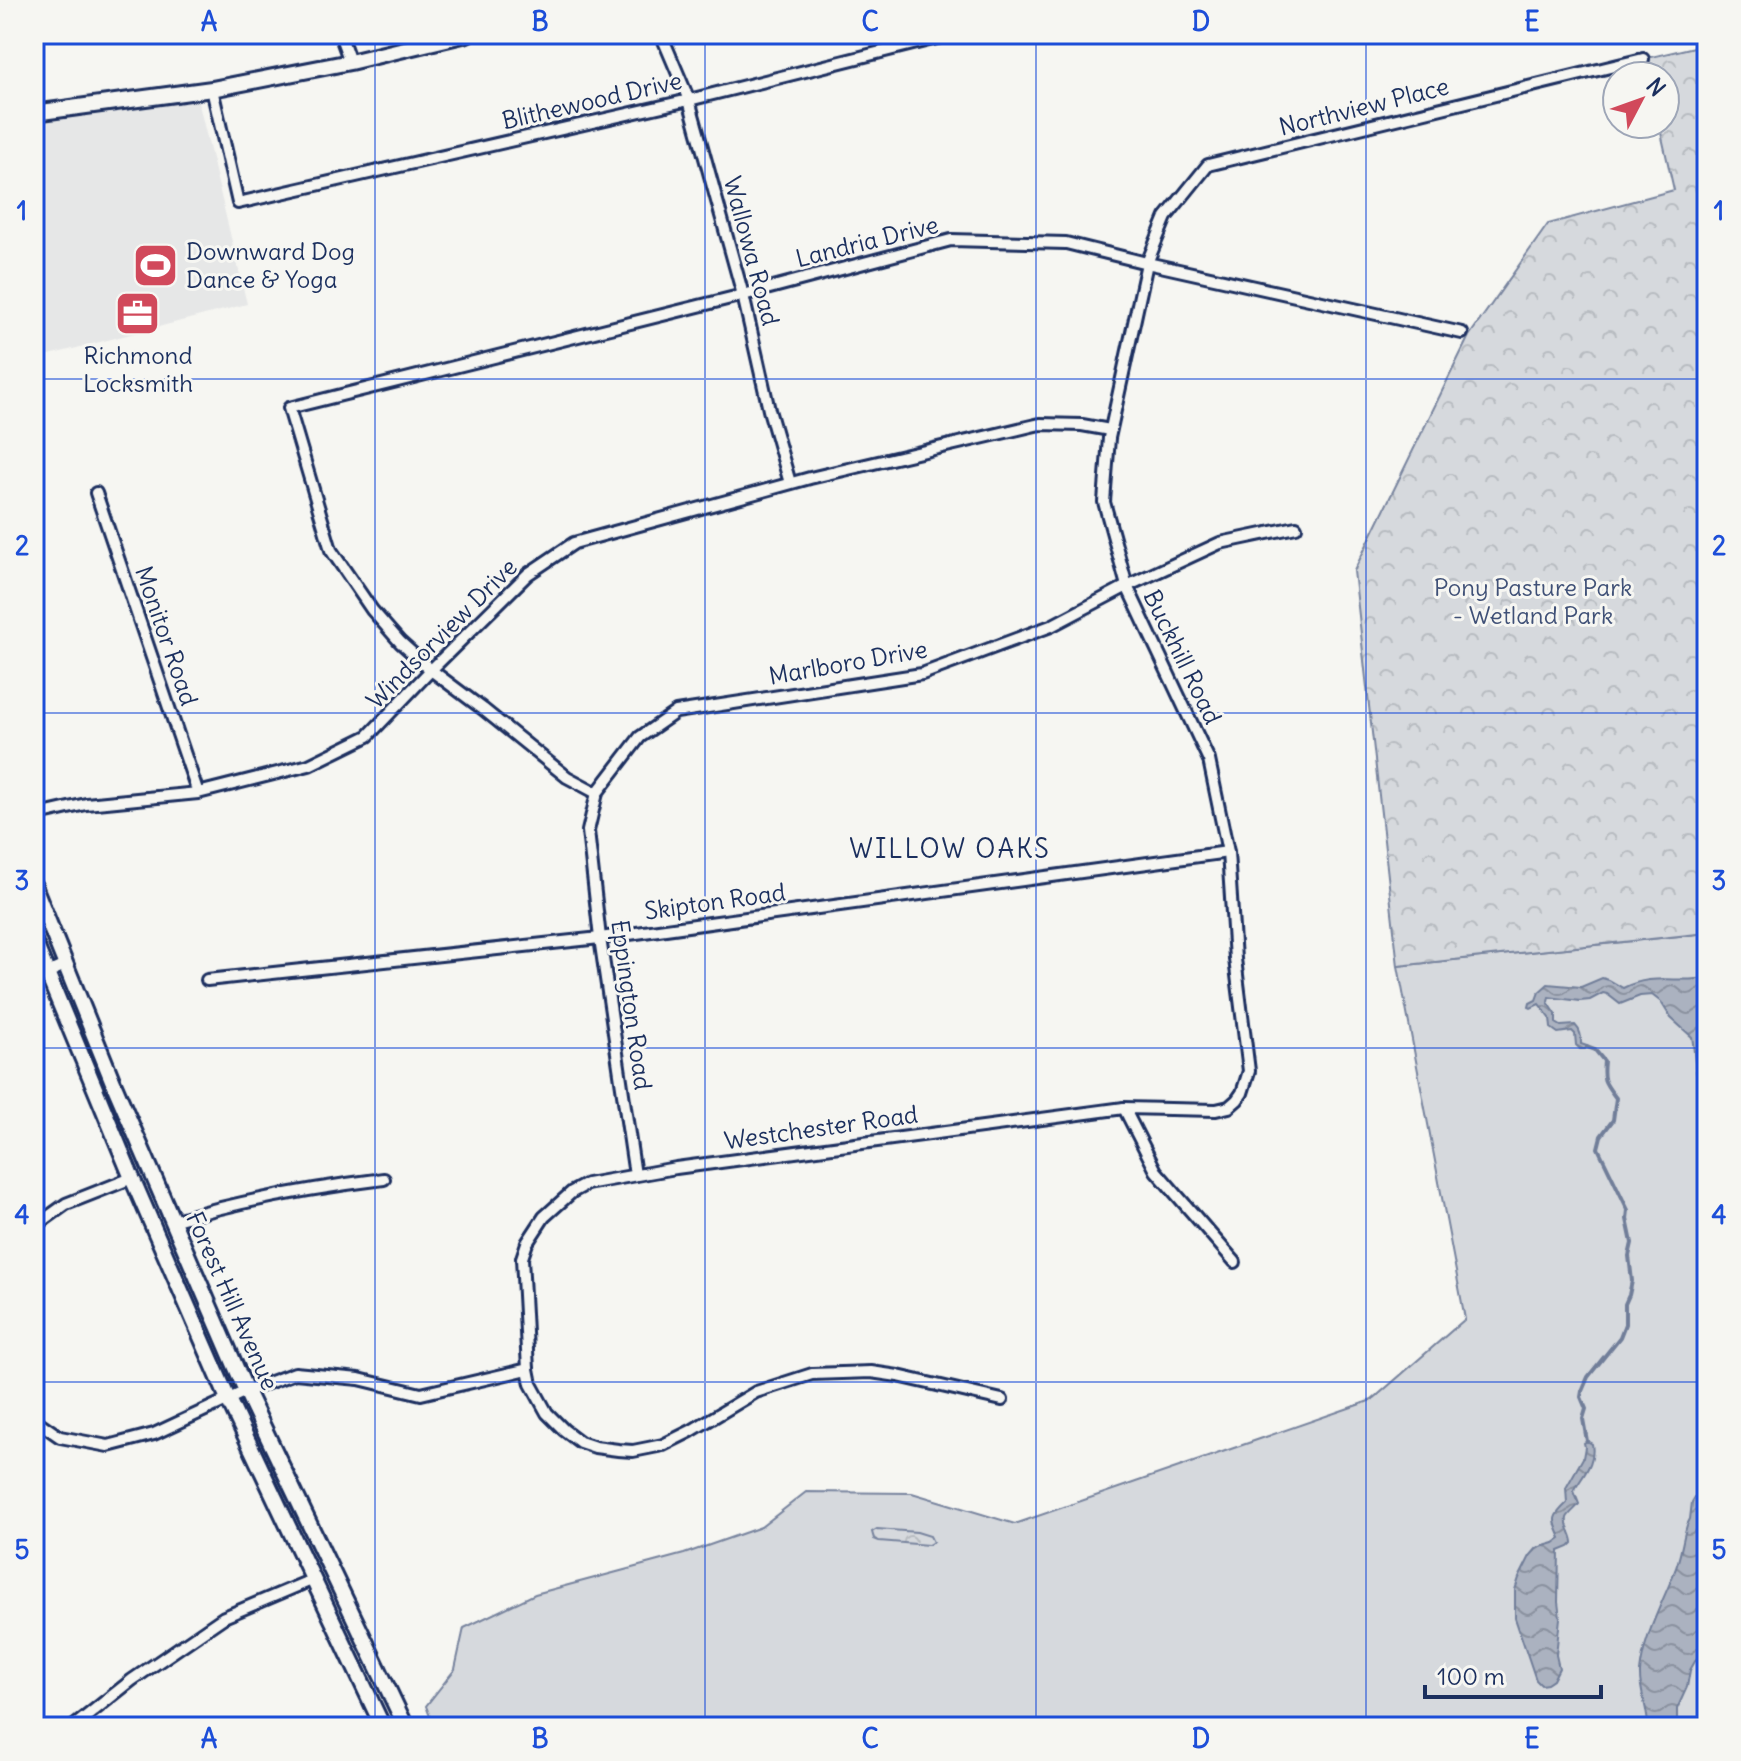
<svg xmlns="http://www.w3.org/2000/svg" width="1741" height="1761" viewBox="0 0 1741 1761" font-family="Delius,sans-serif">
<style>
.built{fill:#e6e7e7}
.grass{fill:#d6d9dd;stroke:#78849e;stroke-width:2}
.forest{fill:url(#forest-crowns);stroke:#78849e;stroke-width:2}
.water{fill:url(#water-waves);stroke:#717e99;stroke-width:2}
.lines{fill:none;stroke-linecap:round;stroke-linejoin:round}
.stream{stroke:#717e99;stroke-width:4}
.street-casing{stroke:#1b2f5e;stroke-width:16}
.secondary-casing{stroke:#1b2f5e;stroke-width:20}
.street{stroke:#f6f6f2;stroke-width:10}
.secondary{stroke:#f6f6f2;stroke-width:14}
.grid{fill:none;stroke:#1d4ed8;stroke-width:2;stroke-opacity:0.55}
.labels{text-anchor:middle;stroke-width:6;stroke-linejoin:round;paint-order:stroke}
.street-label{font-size:24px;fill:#1b2f5e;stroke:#f6f6f2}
.poi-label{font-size:24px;fill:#1b2f5e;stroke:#f6f6f2;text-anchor:start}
.park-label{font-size:24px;fill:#405177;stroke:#f6f6f2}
.neighbourhood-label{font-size:26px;letter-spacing:2px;fill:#1b2f5e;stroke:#f6f6f2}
.neatline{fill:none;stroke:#1d4ed8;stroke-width:3}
.grid-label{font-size:26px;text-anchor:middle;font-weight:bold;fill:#1d4ed8}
</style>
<defs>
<pattern id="forest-crowns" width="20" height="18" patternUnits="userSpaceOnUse" patternTransform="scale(2)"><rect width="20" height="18" fill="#d6d9dd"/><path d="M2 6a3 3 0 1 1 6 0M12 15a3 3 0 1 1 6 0" fill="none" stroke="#b7bbc0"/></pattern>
<pattern id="water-waves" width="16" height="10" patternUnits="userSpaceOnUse" patternTransform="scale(2)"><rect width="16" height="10" fill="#abb2c0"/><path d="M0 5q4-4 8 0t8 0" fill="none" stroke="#8a919f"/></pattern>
</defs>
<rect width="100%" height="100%" fill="#f6f6f2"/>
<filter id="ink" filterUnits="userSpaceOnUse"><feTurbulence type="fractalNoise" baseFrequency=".0125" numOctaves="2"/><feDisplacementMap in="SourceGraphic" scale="16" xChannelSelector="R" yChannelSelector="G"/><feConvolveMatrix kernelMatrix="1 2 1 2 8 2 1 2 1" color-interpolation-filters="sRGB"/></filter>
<g filter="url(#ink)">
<polygon class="built" points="197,96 247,304 34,359 34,122"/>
<polygon class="grass" points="1707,933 1707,1727 434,1727 426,1706 455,1669 464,1628 535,1594 684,1554 761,1527 806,1492 912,1493 1015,1524 1372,1400 1465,1319 1398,966"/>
<g class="forest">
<polygon points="1707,44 1707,933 1398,966 1354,571 1469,336 1548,224 1674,190 1659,124 1665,124 1665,76 1647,76 1643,59"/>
<polygon points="877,1529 917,1532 930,1536 933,1542 928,1545 879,1541 874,1539 872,1532"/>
</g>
<g class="water">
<path d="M 1602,978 L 1609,980 L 1623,988 C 1652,973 1676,983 1707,978 L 1707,1098 C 1693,1080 1696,1058 1692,1037 L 1671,1018 L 1661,1002 L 1652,995 L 1640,996 L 1620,1004 L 1607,994 L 1603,993 L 1590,1000 L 1580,1001 L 1549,997 L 1548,1002 L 1556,1014 L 1556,1023 L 1561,1026 L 1575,1025 C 1581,1031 1581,1036 1581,1044 L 1587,1046 L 1585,1049 L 1580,1049 L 1576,1045 L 1575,1034 L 1572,1031 L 1558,1033 L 1551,1028 L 1550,1018 L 1539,1004 L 1531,1008 L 1529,1007 L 1530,1003 L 1536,1000 L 1539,992 L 1548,984 L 1581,987 Z"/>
<path d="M 1587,1441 L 1592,1444 C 1596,1463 1582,1476 1574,1491 L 1579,1504 C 1576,1509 1569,1513 1567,1518 C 1565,1527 1573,1534 1573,1543 L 1569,1547 L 1559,1551 L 1558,1602 L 1560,1618 L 1556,1655 L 1559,1668 L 1553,1680 L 1547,1684 L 1541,1685 L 1536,1680 L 1515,1618 L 1515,1590 L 1519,1578 L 1530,1556 L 1537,1548 L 1554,1543 L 1561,1538 C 1553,1519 1551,1518 1567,1503 L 1566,1488 L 1583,1458 L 1585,1447 L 1584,1443 Z"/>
<path d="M 1707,1477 L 1707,1651 L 1697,1658 L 1690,1670 L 1687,1687 L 1677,1709 L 1677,1727 L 1648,1727 C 1648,1708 1639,1691 1640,1672 C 1644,1636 1661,1606 1674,1573 C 1681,1557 1682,1541 1687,1525 L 1690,1519 L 1692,1502 Z"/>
</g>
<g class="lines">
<path class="stream" d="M 1587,1441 L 1583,1419 L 1586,1409 L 1581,1397 L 1582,1391 L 1588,1377 L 1620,1337 L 1625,1324 L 1625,1304 L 1629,1295 L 1632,1281 L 1629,1256 L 1632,1243 L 1627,1219 L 1628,1210 L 1598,1148 L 1601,1136 L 1613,1120 L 1616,1098 C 1604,1082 1602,1081 1604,1061 L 1595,1050 L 1587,1047"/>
<defs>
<g id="street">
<polyline points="340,34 350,62"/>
<polyline points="661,34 689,100 743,295 769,410 790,483"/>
<polyline points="212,89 238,203 689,100 953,34"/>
<polyline points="96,493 198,793"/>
<polyline points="597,793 567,777 483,709 431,670 400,642 372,610 331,550 289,408 743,295 951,240 1066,243 1147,263 1462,333"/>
<polyline points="34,816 86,804 198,793 309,765 368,736 431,670 528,574 574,543 810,478 1040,424 1082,425 1110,430"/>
<polyline points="34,979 65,965"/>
<polyline points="207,980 600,938 1228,852"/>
<polyline points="1124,1108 1156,1171 1235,1262"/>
<polyline points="635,1175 600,938 588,831 597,793 640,737 676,712 922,674 1051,626 1127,586 1220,543 1296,527"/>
<path d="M 172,1221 C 243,1200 311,1188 384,1179"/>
<polyline points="34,1227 66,1204 132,1178"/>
<polyline points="1002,1400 898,1376 871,1372 812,1374 756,1392 691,1431 663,1445 633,1451 618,1450 595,1447 580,1442 564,1430 547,1413 531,1384 528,1369 522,1258 527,1243 544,1217 572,1192 587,1184 676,1168 1124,1108 1216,1110 1229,1107 1237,1100 1242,1093 1249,1071 1235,959 1228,852 1209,760 1127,586 1104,502 1109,438 1147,263 1166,217 1208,165 1643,59"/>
<polyline points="34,1419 60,1437 108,1446 154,1434 246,1391 295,1373 359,1379 421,1394 528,1369"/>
<polyline points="73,1727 132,1680 224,1617 314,1579"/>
</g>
<g id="secondary">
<polyline points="34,113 212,89 350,62 467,34"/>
<polyline points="34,886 112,1080 246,1391 406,1727"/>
<polyline points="34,941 132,1178 228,1399 383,1727"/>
</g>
</defs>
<use href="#street" class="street-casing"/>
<use href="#secondary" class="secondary-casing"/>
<use href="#street" class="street"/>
<use href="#secondary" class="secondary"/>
</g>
</g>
<path class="grid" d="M 375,34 L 375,1727M 705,34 L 705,1727M 1036,34 L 1036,1727M 1366,34 L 1366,1727M 34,379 L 1707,379M 34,713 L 1707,713M 34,1048 L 1707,1048M 34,1382 L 1707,1382"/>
<defs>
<symbol id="stadium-square" viewBox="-11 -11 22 22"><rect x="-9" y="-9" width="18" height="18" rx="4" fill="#d1495b" stroke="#f6f6f2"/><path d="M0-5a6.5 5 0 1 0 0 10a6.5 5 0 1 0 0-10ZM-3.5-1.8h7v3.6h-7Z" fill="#fff"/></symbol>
<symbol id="office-square" viewBox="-11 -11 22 22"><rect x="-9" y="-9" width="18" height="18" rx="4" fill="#d1495b" stroke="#f6f6f2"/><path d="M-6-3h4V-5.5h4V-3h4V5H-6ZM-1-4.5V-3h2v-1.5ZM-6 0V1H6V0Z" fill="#fff"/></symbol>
</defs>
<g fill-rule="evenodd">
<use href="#stadium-square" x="130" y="240" width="51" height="51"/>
<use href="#office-square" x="112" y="288" width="51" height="51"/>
</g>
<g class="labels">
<g class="street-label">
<text transform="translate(592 101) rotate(-13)" y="8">Blithewood Drive</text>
<text transform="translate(1364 107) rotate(-14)" y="8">Northview Place</text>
<text transform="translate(867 242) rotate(-14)" y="8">Landria Drive</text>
<text transform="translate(751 251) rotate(75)" y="8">Wallowa Road</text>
<text transform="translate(442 634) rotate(-45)" y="8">Windsorview Drive</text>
<text transform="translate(166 636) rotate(71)" y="8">Monitor Road</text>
<text transform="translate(1182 657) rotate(64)" y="8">Buckhill Road</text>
<text transform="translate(848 663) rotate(-10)" y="8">Marlboro Drive</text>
<text transform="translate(715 902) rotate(-8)" y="8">Skipton Road</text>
<text transform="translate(631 1005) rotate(82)" y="8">Eppington Road</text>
<text transform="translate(821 1128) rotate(-8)" y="8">Westchester Road</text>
<text transform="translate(232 1301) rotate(66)" y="8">Forest Hill Avenue</text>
</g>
<g class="poi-label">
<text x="186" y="260">Downward Dog<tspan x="186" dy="28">Dance &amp; Yoga</tspan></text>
<text x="138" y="364" text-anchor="middle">Richmond<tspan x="138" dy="28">Locksmith</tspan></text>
</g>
<g class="park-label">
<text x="1533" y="596">Pony Pasture Park<tspan x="1533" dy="28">- Wetland Park</tspan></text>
</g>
<g class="neighbourhood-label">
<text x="950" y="858">WILLOW OAKS</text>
</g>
</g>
<rect width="1741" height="1761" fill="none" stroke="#f6f6f2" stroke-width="88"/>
<g transform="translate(1641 100) rotate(49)"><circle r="38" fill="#f6f6f2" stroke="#9ea6b7" stroke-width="2"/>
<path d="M0-6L14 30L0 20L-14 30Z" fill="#d1495b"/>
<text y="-12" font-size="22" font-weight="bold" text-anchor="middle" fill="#1b2f5e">N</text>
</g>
<path d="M1425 1685v12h176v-12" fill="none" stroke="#1b2f5e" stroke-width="4"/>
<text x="1437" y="1685" font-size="24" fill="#1b2f5e" stroke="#f6f6f2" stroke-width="6" paint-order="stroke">100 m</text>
<rect x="44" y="44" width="1653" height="1673" class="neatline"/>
<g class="grid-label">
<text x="209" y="31">A</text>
<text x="540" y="31">B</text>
<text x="870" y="31">C</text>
<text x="1201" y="31">D</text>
<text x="1532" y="31">E</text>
<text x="22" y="220">1</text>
<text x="1719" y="220">1</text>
<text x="22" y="555">2</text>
<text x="1719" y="555">2</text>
<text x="22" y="890">3</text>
<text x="1719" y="890">3</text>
<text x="22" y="1224">4</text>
<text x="1719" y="1224">4</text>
<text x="22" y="1559">5</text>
<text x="1719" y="1559">5</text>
<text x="209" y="1748">A</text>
<text x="540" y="1748">B</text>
<text x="870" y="1748">C</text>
<text x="1201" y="1748">D</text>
<text x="1532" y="1748">E</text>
</g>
</svg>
